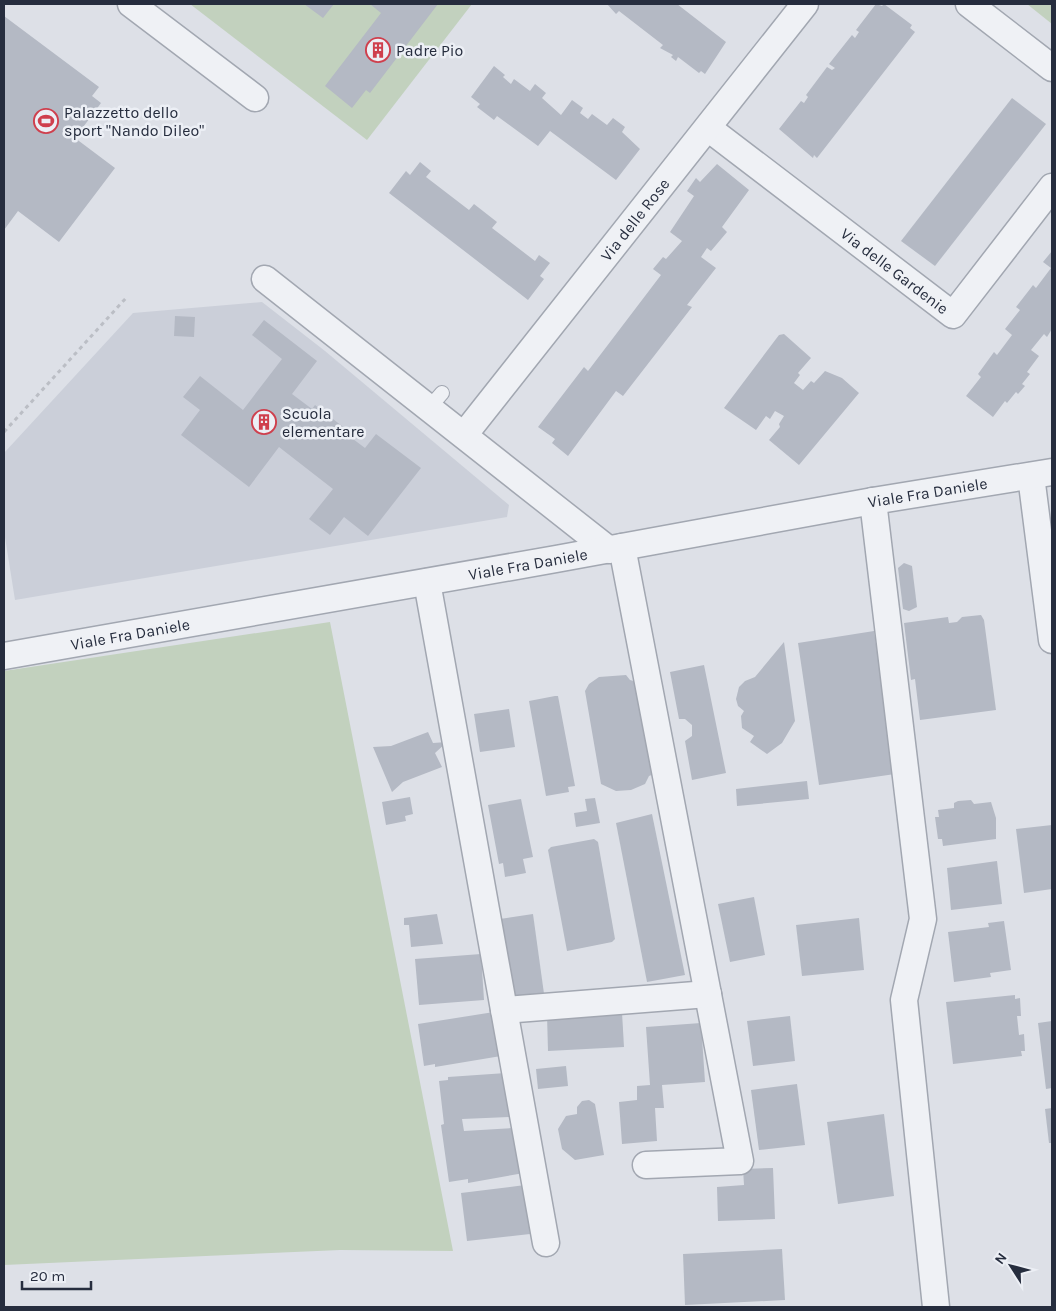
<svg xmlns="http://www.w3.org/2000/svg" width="1056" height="1311" viewBox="0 0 1056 1311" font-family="Karla,sans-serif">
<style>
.built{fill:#cbcfd9}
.green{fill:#c2d1be}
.building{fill:#b4b9c4}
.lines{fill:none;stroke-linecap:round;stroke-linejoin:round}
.service-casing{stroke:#a2a7b1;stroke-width:16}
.minor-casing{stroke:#a2a7b1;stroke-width:29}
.path{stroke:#bbbec5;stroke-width:3;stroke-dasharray:4 4;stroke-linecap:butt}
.service{stroke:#eff1f5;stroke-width:14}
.minor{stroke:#eff1f5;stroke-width:26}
.labels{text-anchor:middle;stroke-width:5;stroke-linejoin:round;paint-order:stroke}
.poi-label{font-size:16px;fill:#262d3e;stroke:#eceff5;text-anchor:start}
.street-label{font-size:16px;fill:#262d3e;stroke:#eceff5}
</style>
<rect width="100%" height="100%" fill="#dde0e7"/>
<polygon class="built" points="262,302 325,351 509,505 507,517 15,600 4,531 4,453 133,313"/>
<g class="green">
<polygon points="190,4 472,4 367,140"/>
<polygon points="1027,4 1052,4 1052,24"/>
<polygon points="330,622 453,1251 340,1250 4,1265 4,671"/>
</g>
<g class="building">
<polygon points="304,4 334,4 323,18"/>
<polygon points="370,4 438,4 370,93 366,90 352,108 325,86 381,13"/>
<polygon points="607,4 677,4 726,42 705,74 701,71 699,73 678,57 676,61 671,57 673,55 660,48 663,45 619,11 616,14"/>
<polygon points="876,4 882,6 884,4 912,25 910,28 915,32 817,158 814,155 813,158 779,129 801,101 804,103 808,97 806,95 827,67 832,70 835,68 829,64 852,35 855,38 859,32 856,30"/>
<polygon points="4,16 99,87 92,96 101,103 75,138 115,168 59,242 18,211 4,230"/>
<polygon points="494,66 505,75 503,77 511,84 514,79 530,91 535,84 546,93 542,98 561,115 572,100 583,108 580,113 588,119 592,114 607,125 613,118 625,127 622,132 640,149 616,180 550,131 538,146 497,116 494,120 477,107 480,104 471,97"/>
<polygon points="1012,98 1046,124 935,266 901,241"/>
<polygon points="420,162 431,171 426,177 469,210 474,204 497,222 492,228 535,261 539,255 550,263 540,276 544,279 528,300 389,193 406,171 410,175"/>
<polygon points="717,164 749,190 722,227 727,232 711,251 707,248 701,257 716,268 687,305 692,307 623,396 616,391 568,456 552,443 555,439 538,427 584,367 588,371 661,275 653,269 663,257 666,259 682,241 670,232 694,196 687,191 696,178 700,182"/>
<polygon points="1052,251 1052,329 1047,337 1044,334 1031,350 1039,356 1027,372 1030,374 1022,384 1025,386 1018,394 1016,392 1007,403 1005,401 993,417 966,396 981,377 978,374 994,352 997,355 1012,335 1005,329 1020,310 1016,307 1030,289 1033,285 1036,288 1051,268 1043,262"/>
<polygon points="175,316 195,317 194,337 174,336"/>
<polygon points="264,320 317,361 292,394 312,409 315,405 351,433 349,436 365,448 376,434 421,468 368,536 344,517 330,535 309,519 333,489 279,447 249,487 181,435 200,410 183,397 200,376 243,410 282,359 252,335"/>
<polygon points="784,334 811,358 798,373 800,375 794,383 803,390 811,381 814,383 825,371 842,378 859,393 799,465 769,440 780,427 779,424 784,416 775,411 770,419 766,416 756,430 724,408 779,335"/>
<polygon points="904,563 912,566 917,607 909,611 903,609 898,568"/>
<polygon points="981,615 984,620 996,710 920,720 915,679 911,680 904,623 948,617 949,623 957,622 962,617"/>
<polygon points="874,631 895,774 819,785 798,643"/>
<polygon points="784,642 795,721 782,743 767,754 750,742 754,736 742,728 741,716 744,711 738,706 736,699 739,687 745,681 755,677"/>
<polygon points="704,665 726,773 692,780 685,741 692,736 692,725 685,719 679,719 670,672"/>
<polygon points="626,675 630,680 637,682 654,774 649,776 645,784 631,790 616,791 601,784 585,691 589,684 599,677"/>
<polygon points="555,696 558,696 575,786 568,787 569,792 546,796 529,701"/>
<polygon points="509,709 515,747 480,752 474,714"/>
<polygon points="428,732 433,743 447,742 435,753 442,767 403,782 392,792 373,747 391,746"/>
<polygon points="807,781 809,799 737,806 736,789"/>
<polygon points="410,797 413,814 405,816 406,821 386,825 382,802"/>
<polygon points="595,798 600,823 576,827 574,813 587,811 585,799"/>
<polygon points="521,799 533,857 523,859 526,873 505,877 503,863 499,864 488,805"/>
<polygon points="971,800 974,804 991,802 996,818 996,839 943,846 942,839 938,839 935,817 939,817 938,810 954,808 954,803 958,801"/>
<polygon points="652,814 685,975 647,982 616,823"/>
<polygon points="1052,825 1052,889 1024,893 1016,829"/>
<polygon points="594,839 598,842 615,939 612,942 567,951 548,850 551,847"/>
<polygon points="997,861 1002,904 951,910 947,868"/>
<polygon points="754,897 765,955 730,962 718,904"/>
<polygon points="437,914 443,944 411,947 409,925 404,925 404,918"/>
<polygon points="533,914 545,1001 506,1007 493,920"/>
<polygon points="859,918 864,970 802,976 796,925"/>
<polygon points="1004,921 1011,970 990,973 991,977 954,982 948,932 989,927 988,923"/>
<polygon points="481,954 484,1000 419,1005 415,959"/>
<polygon points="1015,995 1015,999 1020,998 1021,1016 1017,1016 1019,1035 1024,1034 1025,1051 1021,1051 1022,1056 953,1064 946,1002"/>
<polygon points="494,1012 501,1056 435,1067 435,1064 424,1066 418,1024"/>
<polygon points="622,1012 624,1047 548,1051 547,1015"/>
<polygon points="790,1016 795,1061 753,1066 747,1021"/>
<polygon points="1052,1021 1052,1088 1046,1089 1038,1023"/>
<polygon points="701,1023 705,1082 662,1085 664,1108 655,1108 657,1141 622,1144 619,1102 637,1100 637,1086 650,1085 646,1027"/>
<polygon points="566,1066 568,1086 538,1089 536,1069"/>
<polygon points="506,1073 509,1117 462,1119 464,1131 514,1128 524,1173 468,1183 468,1179 449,1182 441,1125 444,1124 439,1081 448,1080 448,1077"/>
<polygon points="797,1084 805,1145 759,1150 751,1090"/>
<polygon points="589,1100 595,1104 604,1155 575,1160 562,1149 558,1129 566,1116 577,1114 577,1107 582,1101"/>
<polygon points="1052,1108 1052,1143 1049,1143 1045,1109"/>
<polygon points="884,1114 894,1196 838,1204 827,1122"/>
<polygon points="773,1168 775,1219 718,1221 717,1187 744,1185 743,1169"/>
<polygon points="525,1185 530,1234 467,1241 461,1193"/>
<polygon points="782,1249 785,1300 685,1305 683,1254"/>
</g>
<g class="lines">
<defs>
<polyline id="service" points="429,408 442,393"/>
<g id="minor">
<polyline points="131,4 255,98"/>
<polyline points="969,4 1052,68"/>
<path id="s1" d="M 708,128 L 953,315 L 1052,187"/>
<polyline points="265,279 609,550"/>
<path id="s2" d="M 464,435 L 805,4"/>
<polyline points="1031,476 1052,640"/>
<polyline points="873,501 923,919 904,1000 936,1307"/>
<polyline points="622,547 740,1161 646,1165"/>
<polyline points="427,582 546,1243"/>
<path id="s3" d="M 4,656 L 556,559 L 873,501 L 1052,472"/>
<polyline points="504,1010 708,994"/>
</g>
</defs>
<use href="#service" class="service-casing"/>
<use href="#minor" class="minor-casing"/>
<polyline class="path" points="4,432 126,298"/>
<use href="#service" class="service"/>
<use href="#minor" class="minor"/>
</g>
<defs>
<symbol id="building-ring" viewBox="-11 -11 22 22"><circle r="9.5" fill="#eceff5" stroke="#cf3f4d" stroke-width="1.5"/><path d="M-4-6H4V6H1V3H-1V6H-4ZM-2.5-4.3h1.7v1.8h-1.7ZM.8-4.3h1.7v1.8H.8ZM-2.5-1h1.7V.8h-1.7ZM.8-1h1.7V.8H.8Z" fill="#cf3f4d"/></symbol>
<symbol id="stadium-ring" viewBox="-11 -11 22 22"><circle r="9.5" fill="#eceff5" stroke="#cf3f4d" stroke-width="1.5"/><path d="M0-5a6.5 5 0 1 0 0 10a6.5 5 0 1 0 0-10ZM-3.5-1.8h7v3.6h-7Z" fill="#cf3f4d"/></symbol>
</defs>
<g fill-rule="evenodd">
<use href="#building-ring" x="364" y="36" width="28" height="28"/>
<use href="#stadium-ring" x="32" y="107" width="28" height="28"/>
<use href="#building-ring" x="250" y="408" width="28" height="28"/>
</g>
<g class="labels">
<g class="poi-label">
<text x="396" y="56">Padre Pio</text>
<text x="64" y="118">Palazzetto dello<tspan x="64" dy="18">sport "Nando Dileo"</tspan></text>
<text x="282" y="419">Scuola<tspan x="282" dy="18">elementare</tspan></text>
</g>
<g class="street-label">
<text dy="6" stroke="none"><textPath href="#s2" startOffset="275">Via delle Rose</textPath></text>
<text dy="6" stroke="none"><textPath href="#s1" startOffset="235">Via delle Gardenie</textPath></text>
<text dy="6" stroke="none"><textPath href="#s3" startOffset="938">Viale Fra Daniele</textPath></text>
<text dy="6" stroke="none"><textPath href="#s3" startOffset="532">Viale Fra Daniele</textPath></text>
<text dy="6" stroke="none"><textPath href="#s3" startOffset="128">Viale Fra Daniele</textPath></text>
</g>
</g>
<rect width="1056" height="1311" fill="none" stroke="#262d3e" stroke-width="10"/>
<g transform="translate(1011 1266) rotate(306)" stroke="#eceff5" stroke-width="4" paint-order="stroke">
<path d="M0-4L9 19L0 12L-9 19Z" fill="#262d3e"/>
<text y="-8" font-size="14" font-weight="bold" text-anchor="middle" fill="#262d3e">N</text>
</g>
<path d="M22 1281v8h69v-8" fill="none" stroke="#262d3e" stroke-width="2.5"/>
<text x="30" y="1281" font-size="15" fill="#262d3e" stroke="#eceff5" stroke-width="4" paint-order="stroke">20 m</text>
</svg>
